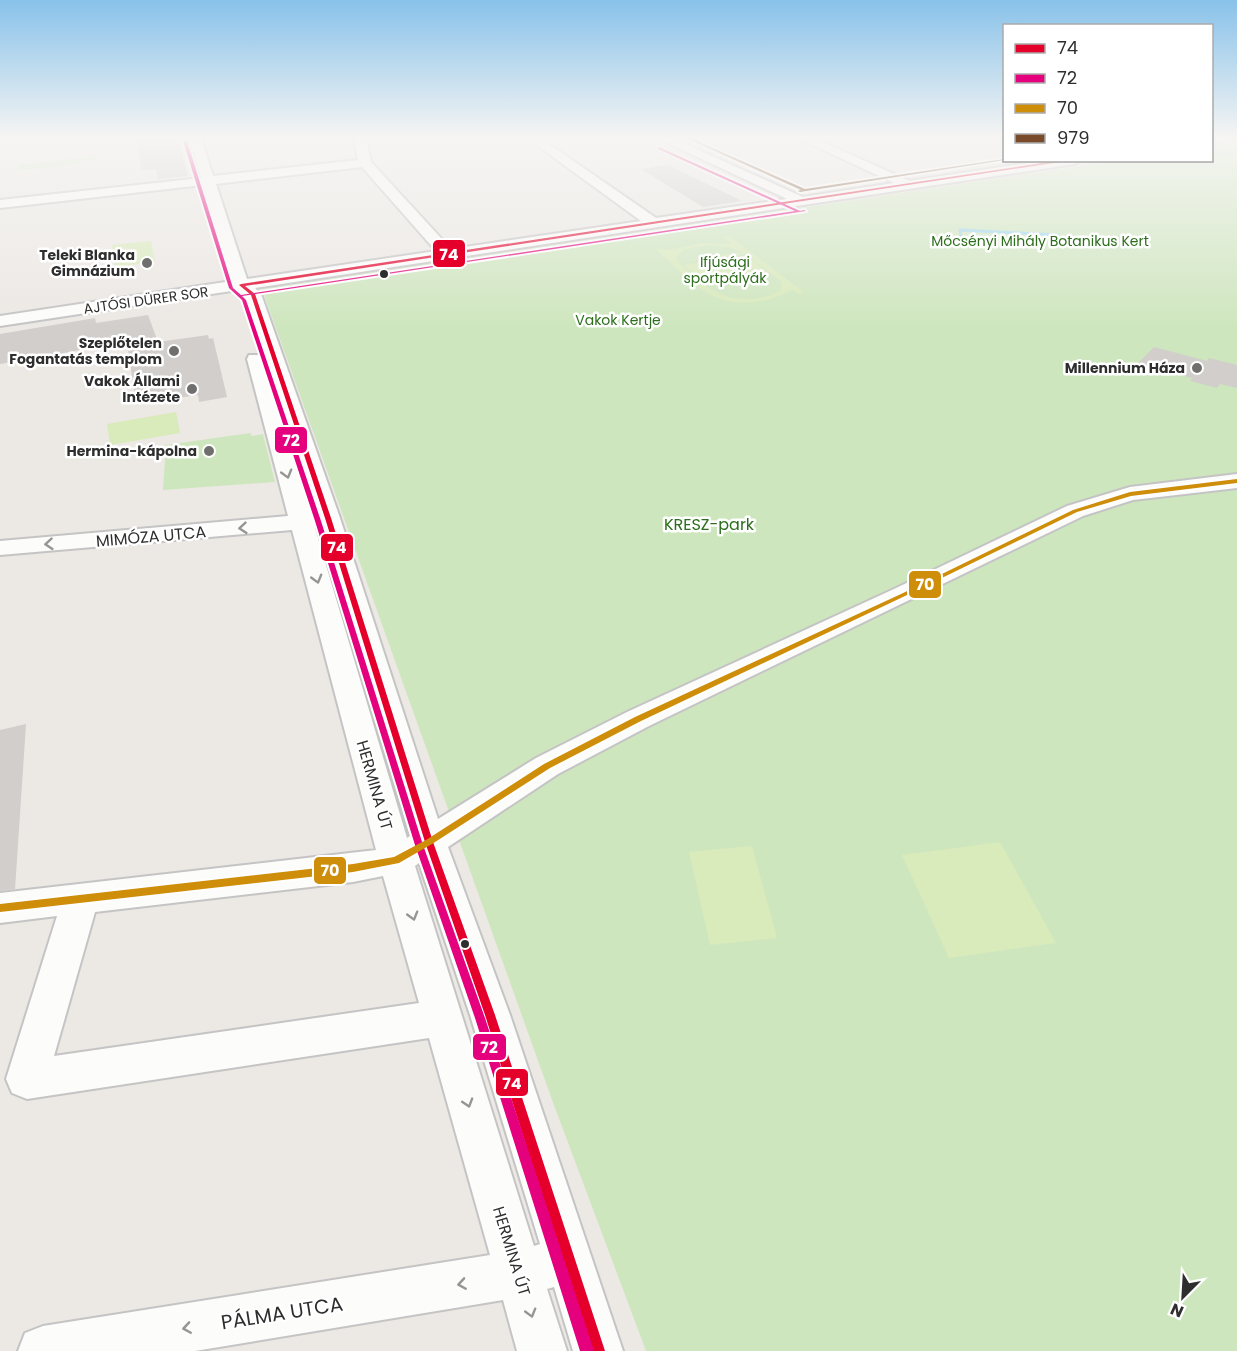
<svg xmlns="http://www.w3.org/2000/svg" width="1237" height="1351" viewBox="0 0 1237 1351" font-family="Poppins,sans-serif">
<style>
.green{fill:#cee6be}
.pitch{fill:#d9eabb;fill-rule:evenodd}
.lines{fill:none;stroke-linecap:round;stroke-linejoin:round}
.stream{stroke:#99d6ec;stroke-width:3}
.building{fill:#d1cecb}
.minor-casing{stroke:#c5c4c5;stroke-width:4}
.minor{fill:#fcfcfb;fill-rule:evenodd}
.bus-1-casing{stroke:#fff;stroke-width:4}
.bus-2-casing{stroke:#fff;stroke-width:4}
.bus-3-casing{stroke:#fff;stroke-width:4}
.bus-4-casing{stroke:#fff;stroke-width:4}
.bus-1{fill:#e4002b;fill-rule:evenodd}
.bus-2{fill:#e5007d;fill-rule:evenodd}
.bus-3{fill:#cf8e09;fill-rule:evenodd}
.bus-4{fill:#7a4b2a;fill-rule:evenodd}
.oneway{stroke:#959594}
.poi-dot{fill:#706f6e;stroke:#fff;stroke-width:2}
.bus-dot{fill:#2e2e2e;stroke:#fff;stroke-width:2}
.labels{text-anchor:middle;stroke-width:5;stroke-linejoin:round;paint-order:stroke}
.far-park-label{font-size:14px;fill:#2c6e1b;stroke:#fff}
.far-poi-label{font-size:14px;font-weight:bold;fill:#2e2e2e;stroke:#fff;text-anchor:end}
.far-street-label{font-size:14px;fill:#2e2e2e;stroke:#fff}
.park-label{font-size:16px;fill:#2c6e1b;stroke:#fff}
.street-label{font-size:16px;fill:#2e2e2e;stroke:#fff}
.near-street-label{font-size:20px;fill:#2e2e2e;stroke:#fff}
.line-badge{stroke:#fff;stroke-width:2}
.badge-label{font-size:16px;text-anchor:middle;font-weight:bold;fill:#fff}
</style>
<rect width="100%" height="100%" fill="#ece8e4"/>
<g class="green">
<polygon points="1237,142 1237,1351 646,1351 551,1097 262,289 1114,161 1212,160 1212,146"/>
<polygon points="92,157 101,158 60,167 19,170 18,165"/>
<polygon points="250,433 252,436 263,434 275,482 163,490 166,445"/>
</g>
<g class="pitch">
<path d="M 730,236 L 733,239 L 804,292 L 799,294 L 792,289 C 769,305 730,308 706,292 C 688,281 672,263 655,249 L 670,250 L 702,243 L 731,244 L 723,237 ZM 709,245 L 728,247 L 742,252 L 680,262 L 745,254 L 781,281 L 781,290 C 764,302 734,302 716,292 C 702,285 690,272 678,262 L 676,257 L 685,249 Z"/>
<polygon points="151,241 155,262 115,267 112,245"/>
<polygon points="746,256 770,274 705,283 683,265"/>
<polygon points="176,412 180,433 110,445 107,424"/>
<polygon points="1000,842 1056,943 949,958 902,855"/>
<polygon points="752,846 777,938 710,945 689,852"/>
</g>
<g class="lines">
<polyline class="stream" points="961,237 960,230 1058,235"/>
</g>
<g class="building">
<polygon points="137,138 178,138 188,176 158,179 156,169 141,170"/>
<polygon points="668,165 742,201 703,207 641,169"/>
<polygon points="148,315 158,342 208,335 209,339 213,338 227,397 199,402 198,395 136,404 127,342 0,364 0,334 95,318 96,323"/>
<polygon points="1154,347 1207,361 1209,358 1237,365 1237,388 1220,384 1217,388 1190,381 1192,378 1137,364"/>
<polygon points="26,724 15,889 0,891 0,730"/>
</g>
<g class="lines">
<defs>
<g id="minor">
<path d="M 189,138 L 201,138 L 213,176 L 358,160 L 354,138 L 366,138 L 371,162 L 451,249 L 641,221 L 527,138 L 540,138 L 656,218 L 787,199 L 657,138 L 672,138 L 803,197 L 894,183 L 798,138 L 813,138 L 910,181 L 1047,160 L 1081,160 L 1075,164 L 255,288 L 261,294 L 340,518 L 438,819 L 536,758 L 627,712 L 894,589 L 1067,506 L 1130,487 L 1237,474 L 1237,488 L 1133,500 L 1083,516 L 649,726 L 558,774 L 448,847 L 510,1015 L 623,1351 L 573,1351 L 554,1287 L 547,1289 L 567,1351 L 517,1351 L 503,1300 L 195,1351 L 18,1351 L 25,1333 L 43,1326 L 490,1255 L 429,1038 L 27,1099 L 12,1093 L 6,1079 L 57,916 L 0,923 L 0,893 L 376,850 L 292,530 L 0,555 L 0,541 L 288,516 L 247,359 L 249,355 L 263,355 L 265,359 L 311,514 L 315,513 L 245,296 L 238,290 L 0,326 L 0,316 L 232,281 L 203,185 L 0,208 L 0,200 L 201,178 ZM 362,167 L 436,251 L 247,279 L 216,184 ZM 319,527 L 410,836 L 407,838 L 315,528 ZM 419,863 L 470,1015 L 540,1244 L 534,1246 L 415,866 ZM 383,876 L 419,1003 L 54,1056 L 95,912 L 353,882 Z"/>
<polygon points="1212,138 1232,138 1230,140 1212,143"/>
</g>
</defs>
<use href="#minor" class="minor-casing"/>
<use href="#minor" class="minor"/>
<defs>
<polygon id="bus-1" points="1062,160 1073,160 245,286 255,294 331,518 433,842 495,1015 605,1351 591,1351 485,1015 425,842 325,518 251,295 239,285 241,284"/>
<polygon id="bus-2" points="185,140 187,141 233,288 241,295 795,211 658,149 659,147 800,211 804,210 806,211 242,296 246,300 321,521 423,845 485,1018 594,1351 580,1351 475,1018 415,845 315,521 242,300 229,288 183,141"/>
<polygon id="bus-3" points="1237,479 1237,483 1131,496 1077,512 905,596 641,721 550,768 432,844 399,863 353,872 0,912 0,904 353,864 394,857 426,840 544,764 635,717 901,594 1073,510 1130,492"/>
<polygon id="bus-4" points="686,138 690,138 805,189 1004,159 1005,160 800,192 798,191 801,190"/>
</defs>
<use href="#bus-1" class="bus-1-casing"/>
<use href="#bus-2" class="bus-2-casing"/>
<use href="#bus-3" class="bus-3-casing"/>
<use href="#bus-4" class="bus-4-casing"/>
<use href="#bus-1" class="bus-1"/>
<use href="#bus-2" class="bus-2"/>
<use href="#bus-3" class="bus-3"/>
<use href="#bus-4" class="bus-4"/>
</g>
<defs><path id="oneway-chevron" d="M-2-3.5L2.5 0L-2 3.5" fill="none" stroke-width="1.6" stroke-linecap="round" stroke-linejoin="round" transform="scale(1.5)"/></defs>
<g class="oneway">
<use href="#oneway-chevron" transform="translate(287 474) rotate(74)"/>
<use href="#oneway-chevron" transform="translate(243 528) rotate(175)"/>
<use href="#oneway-chevron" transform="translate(49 544) rotate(175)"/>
<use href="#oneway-chevron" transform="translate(317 579) rotate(74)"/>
<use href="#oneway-chevron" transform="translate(413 916) rotate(74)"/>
<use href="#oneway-chevron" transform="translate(468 1103) rotate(73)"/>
<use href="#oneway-chevron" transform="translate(462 1284) rotate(171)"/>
<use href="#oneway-chevron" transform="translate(531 1313) rotate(74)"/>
<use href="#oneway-chevron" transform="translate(187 1328) rotate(171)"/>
</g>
<linearGradient id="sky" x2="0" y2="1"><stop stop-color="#88c2ea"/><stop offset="0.42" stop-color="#f6f5f3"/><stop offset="1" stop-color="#f6f5f3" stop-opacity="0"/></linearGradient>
<rect width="1237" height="327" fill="url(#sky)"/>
<g class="poi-dot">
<circle cx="147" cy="263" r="6"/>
<circle cx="174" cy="351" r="6"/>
<circle cx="1197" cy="368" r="6"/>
<circle cx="192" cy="389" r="6"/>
<circle cx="209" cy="451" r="6"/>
</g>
<g class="bus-dot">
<circle cx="384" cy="274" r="5"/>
<circle cx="465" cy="944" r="5"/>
</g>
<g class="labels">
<g class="far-park-label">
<text x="1040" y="246">Mőcsényi Mihály Botanikus Kert</text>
<text x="725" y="267">Ifjúsági<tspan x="725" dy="16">sportpályák</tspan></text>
<text x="618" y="325">Vakok Kertje</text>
</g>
<g class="far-poi-label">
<text x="135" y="260">Teleki Blanka<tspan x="135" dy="16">Gimnázium</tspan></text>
<text x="162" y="348">Szeplőtelen<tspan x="162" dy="16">Fogantatás templom</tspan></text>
<text x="1185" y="373">Millennium Háza</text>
<text x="180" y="386">Vakok Állami<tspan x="180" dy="16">Intézete</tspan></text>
<text x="197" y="456">Hermina-kápolna</text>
</g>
<g class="far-street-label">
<text transform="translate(146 300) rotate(-8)" y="5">AJTÓSI DÜRER SOR</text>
</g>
<g class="park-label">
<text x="709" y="530">KRESZ-park</text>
</g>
<g class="street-label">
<text transform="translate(151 536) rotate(-5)" y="6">MIMÓZA UTCA</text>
<text transform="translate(375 785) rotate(74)" y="6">HERMINA ÚT</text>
<text transform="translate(512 1251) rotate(73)" y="6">HERMINA ÚT</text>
</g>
<g class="near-street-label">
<text transform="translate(282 1313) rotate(-9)" y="7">PÁLMA UTCA</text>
</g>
</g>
<g class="line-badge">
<rect x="432" y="239" width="34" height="29" rx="6" fill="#e4002b"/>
<rect x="274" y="426" width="34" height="28" rx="6" fill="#e5007d"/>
<rect x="320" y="533" width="34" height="29" rx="6" fill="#e4002b"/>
<rect x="908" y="570" width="34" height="29" rx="6" fill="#cf8e09"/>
<rect x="313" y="856" width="34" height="29" rx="6" fill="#cf8e09"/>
<rect x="472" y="1033" width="35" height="28" rx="6" fill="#e5007d"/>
<rect x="495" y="1068" width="34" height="29" rx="6" fill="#e4002b"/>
</g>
<g class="badge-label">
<text x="449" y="260">74</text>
<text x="291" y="446">72</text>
<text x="337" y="553">74</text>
<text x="925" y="590">70</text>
<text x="330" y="876">70</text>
<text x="489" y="1053">72</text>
<text x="512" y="1089">74</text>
</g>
<rect x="1003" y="24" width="210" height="138" fill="#ffffff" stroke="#ababab" stroke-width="1.5"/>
<rect x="1015" y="44" width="30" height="9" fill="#e4002b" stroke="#ababab" stroke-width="1.5"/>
<text x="1057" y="54" font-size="18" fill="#2e2e2e">74</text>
<rect x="1015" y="74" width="30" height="9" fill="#e5007d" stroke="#ababab" stroke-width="1.5"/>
<text x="1057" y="84" font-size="18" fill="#2e2e2e">72</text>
<rect x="1015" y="104" width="30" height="9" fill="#cf8e09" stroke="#ababab" stroke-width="1.5"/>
<text x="1057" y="114" font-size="18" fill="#2e2e2e">70</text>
<rect x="1015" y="134" width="30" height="9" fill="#7a4b2a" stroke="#ababab" stroke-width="1.5"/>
<text x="1057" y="144" font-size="18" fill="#2e2e2e">979</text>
<g transform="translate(1183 1297) rotate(204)" stroke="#ffffff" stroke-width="4.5" paint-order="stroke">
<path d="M0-4.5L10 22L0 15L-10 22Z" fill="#2e2e2e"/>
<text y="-9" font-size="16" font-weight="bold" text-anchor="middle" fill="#2e2e2e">N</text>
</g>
</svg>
